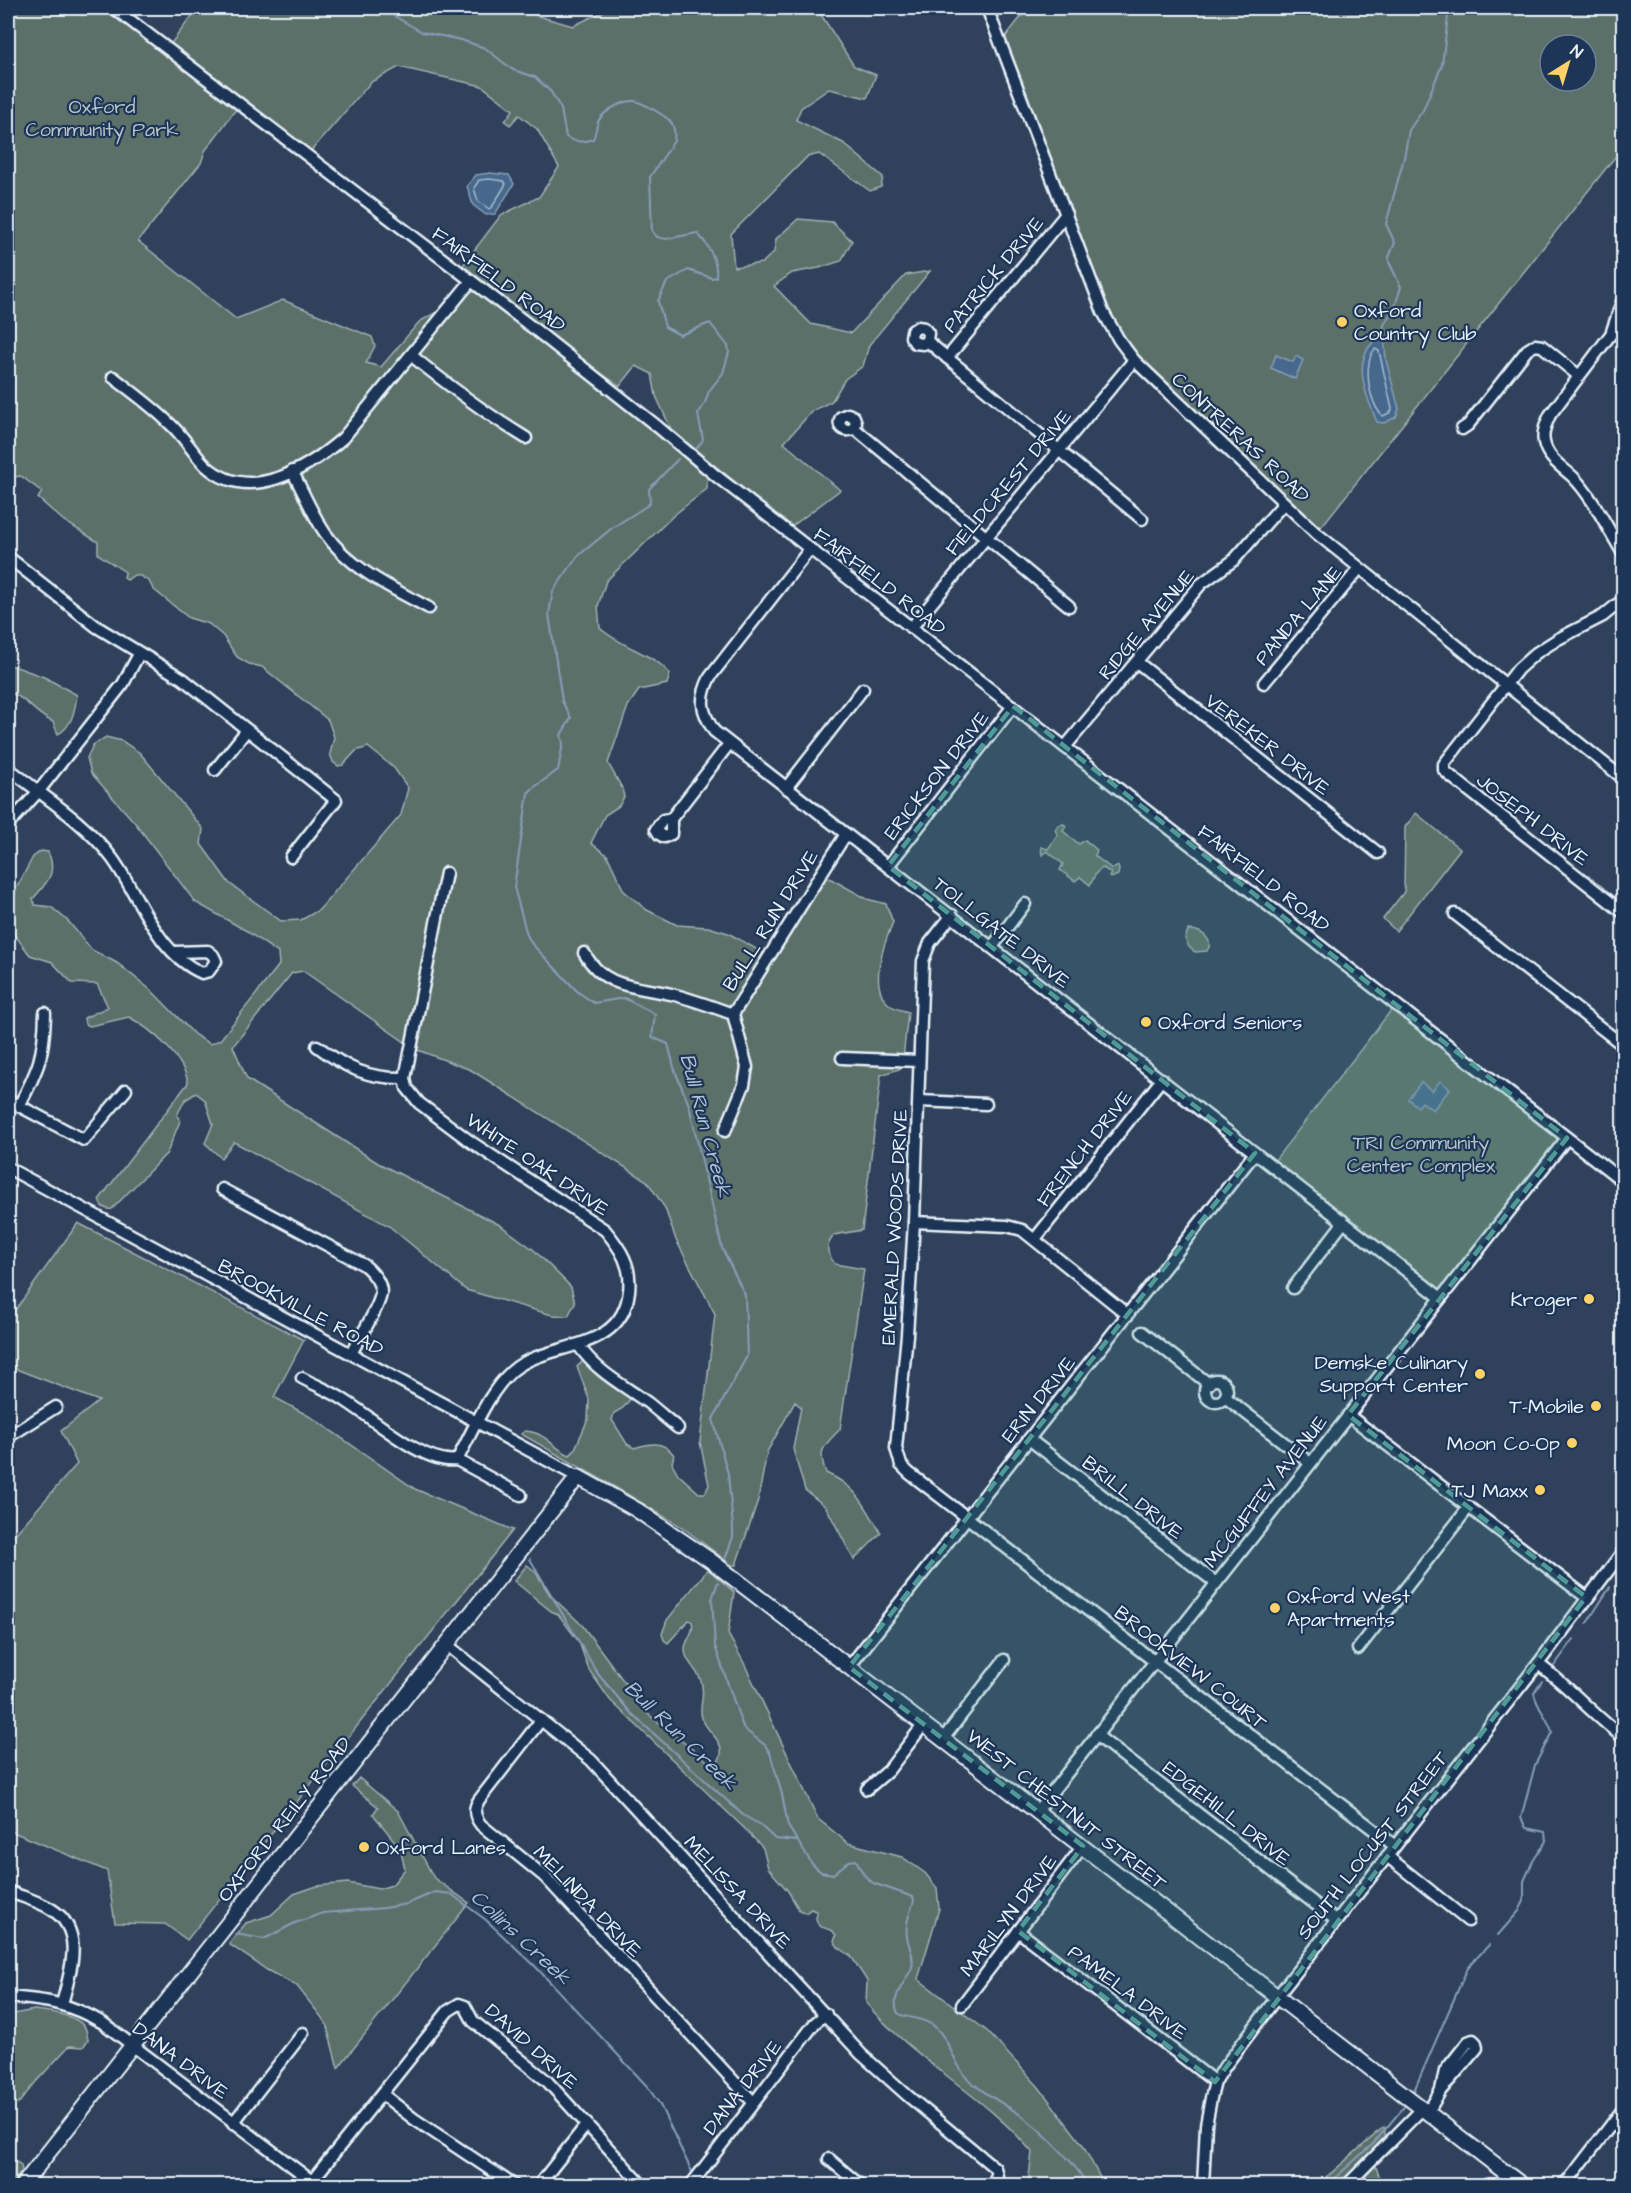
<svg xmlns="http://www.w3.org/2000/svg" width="1631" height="2193" viewBox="0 0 1631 2193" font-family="'Architects Daughter',sans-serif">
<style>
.green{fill:#5c6f6b;stroke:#a2b0b2;stroke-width:1.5;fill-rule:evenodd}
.water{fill:#45678c;stroke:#869eb7;stroke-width:1.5}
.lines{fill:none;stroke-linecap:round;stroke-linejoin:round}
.shore{stroke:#a7bacd;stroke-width:1.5}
.stream{stroke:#869eb7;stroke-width:2}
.minor-casing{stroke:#e8f1f8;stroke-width:15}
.major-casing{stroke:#e8f1f8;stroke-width:18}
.minor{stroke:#1d3557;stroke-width:10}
.major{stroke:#1d3557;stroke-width:14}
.marked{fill:#509b97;fill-opacity:0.2;stroke:#509b97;stroke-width:4.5;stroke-dasharray:12 8;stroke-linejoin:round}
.poi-dot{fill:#ffd166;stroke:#1d3557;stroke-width:2}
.labels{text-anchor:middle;stroke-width:4.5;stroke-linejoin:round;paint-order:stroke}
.park-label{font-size:20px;fill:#b7c4c7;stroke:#1d3557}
.street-label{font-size:20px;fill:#e8f1f8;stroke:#1d3557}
.poi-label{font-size:20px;fill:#e8f1f8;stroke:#1d3557;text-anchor:end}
.water-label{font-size:21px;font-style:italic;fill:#afc1d2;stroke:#1d3557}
</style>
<rect width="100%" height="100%" fill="#30415c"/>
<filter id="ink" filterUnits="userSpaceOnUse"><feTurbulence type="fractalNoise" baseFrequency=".0167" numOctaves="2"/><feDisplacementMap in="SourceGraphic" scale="12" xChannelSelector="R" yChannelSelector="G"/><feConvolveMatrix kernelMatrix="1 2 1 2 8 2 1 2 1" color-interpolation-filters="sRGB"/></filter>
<g filter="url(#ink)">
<g class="green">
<path d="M 8,8 L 114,8 L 237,108 L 205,151 L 201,163 L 138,241 L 236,319 L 283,300 L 372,337 L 375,346 L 366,363 L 381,367 L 419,322 L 476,289 L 681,450 L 690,461 L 707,475 L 707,489 L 674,515 L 606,581 L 598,606 L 600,628 C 620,647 655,654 670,674 L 667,684 L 639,690 L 628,706 L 608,763 L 622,788 L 624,797 L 619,806 L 605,815 L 591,843 L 607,855 L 624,891 L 647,910 L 677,925 L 708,927 L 728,933 L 772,958 L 824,875 L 867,899 L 886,904 L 893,922 C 884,944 867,987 890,1005 C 895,1009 902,1010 908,1012 L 902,1068 L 881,1075 L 862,1230 L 834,1235 C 825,1247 826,1252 835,1264 L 864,1269 L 840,1429 C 824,1447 817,1448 826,1473 C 858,1487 864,1505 881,1533 L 854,1560 L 826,1507 L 805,1490 L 793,1449 L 801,1407 L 795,1402 L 767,1452 L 758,1500 L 736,1565 L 732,1565 L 682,1527 L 620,1490 L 521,1434 L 525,1431 C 546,1432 552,1448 570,1455 L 574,1451 L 588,1419 L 589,1399 L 577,1367 L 583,1361 L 596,1360 L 632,1397 L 623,1408 L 614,1413 L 612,1420 L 627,1444 L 634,1448 C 650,1443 663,1440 674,1455 L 672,1463 L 678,1474 L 699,1493 L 705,1493 L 709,1485 L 700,1442 L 715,1314 L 676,1240 L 665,1208 L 647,1181 L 471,1070 L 415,1049 L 303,971 L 292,973 L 233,1046 L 247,1079 L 378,1163 L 500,1225 L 534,1250 L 571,1287 L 575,1303 L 568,1316 L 552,1315 L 466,1290 L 389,1226 L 234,1142 L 221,1158 L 205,1143 L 213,1124 L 205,1100 L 196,1093 L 185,1100 L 177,1115 L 180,1121 L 167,1153 L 112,1209 C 105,1210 101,1207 99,1200 L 188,1083 C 184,1057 151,1029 129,1017 L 90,1026 L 85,1024 L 84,1018 L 108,1007 L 97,984 L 72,983 L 52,962 L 30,955 L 14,934 L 10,914 L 16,889 L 33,857 L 41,851 L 48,852 C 58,874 46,883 33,899 L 35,905 L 51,907 L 68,921 L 92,950 L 117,963 L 152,991 L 195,1035 L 210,1044 L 220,1040 L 279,965 L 278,953 L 245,930 L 195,902 L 136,824 L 91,773 L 87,758 L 93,745 L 106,737 L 122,741 L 140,753 L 203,829 L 201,844 L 229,883 L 281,921 L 301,920 L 319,910 L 401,815 L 408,788 L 394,768 L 368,747 L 356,751 L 343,765 L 338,766 L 333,762 L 330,754 L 334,737 L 328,720 L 262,667 L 249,664 L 237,657 L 223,636 L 209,624 L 189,618 L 153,589 L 149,581 L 140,576 L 134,575 L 127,580 L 124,578 L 125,572 L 98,554 L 98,542 L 64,521 L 38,498 L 42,492 L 21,476 L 8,478 Z"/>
<polygon points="198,8 510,8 573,26 610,8 824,8 820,13 854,66 876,75 867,98 829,89 801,108 796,120 843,143 883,177 881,187 870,191 819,154 807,157 731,234 734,267 762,263 774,252 776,239 798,219 832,222 852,241 841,261 819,268 792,273 774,286 811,324 851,333 906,275 930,271 869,345 863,366 845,379 832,401 812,411 784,443 840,490 791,527 672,431 656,396 652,374 636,366 620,386 573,354 463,265 501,215 539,197 559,167 537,129 519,115 510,125 505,121 513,110 482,86 399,67 371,82 310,152 169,46"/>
<path d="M 1028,8 L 1623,8 L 1623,147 L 1318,531 L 1130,349 L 1108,314 L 1003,40 ZM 1550,45 L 1586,45 L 1586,81 L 1550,81 Z"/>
<path d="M 8,664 L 44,677 L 77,695 C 75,710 72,727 58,734 L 53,722 C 36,715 30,702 14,694 L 8,696 Z"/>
<polygon points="1416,813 1460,849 1396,931 1383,919 1404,892 1405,827"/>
<polygon points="1064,824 1066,826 1063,831 1079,844 1085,840 1097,850 1095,856 1112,869 1118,866 1119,869 1118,875 1111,878 1109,877 1111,873 1103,868 1097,872 1090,885 1080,877 1075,881 1060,870 1063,864 1047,851 1042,855 1041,847 1048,849 1058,835 1055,830 1058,825"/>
<path d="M 1188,930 C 1198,929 1208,935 1210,945 L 1207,951 L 1195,952 L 1189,947 L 1185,939 Z"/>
<polygon points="1396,1004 1567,1138 1441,1298 1271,1165"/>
<polygon points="78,1223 304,1340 274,1397 314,1419 415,1489 513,1530 187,1940 165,1924 115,1923 107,1871 8,1830 8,1542 77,1464 61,1431 99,1401 8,1366 8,1320"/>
<path d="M 527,1565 L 535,1571 L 550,1595 L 582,1625 L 648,1714 L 711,1764 L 717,1763 C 731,1744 707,1734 702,1718 C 698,1705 706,1697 701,1681 C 698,1670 684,1661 685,1648 C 686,1639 695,1632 692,1622 L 689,1620 L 668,1643 L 664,1640 L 662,1634 L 667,1620 L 708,1569 L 734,1592 L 728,1634 L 743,1661 L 818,1819 L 848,1843 L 902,1857 L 925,1873 L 937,1888 L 939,1909 L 918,1979 L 987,2031 L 1038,2086 L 1082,2144 L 1104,2185 L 1028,2185 L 1032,2152 C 984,2095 914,2060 866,2003 L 867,1981 L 851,1956 L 838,1947 L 834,1941 L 836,1936 L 833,1931 L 819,1926 L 816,1919 L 817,1912 L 811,1909 L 806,1913 L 799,1910 L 788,1891 L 768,1868 L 763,1848 L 744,1828 L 610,1700 L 589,1670 L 579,1642 L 558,1614 L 551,1611 L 514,1581 Z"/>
<polygon points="359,1778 398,1811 434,1878 469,1903 338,2068 326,2023 297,1986 267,1970 229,1944 246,1923 271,1915 294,1894 317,1886 348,1883 379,1889 392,1885 405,1869 400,1848 373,1814 378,1807 352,1786"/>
<path d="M 34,2010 C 49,2012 74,2014 84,2026 C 87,2030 87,2035 88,2040 L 83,2047 L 69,2046 L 34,2084 L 18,2104 L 8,2096 L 8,2015 Z"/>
<polygon points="1384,2127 1386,2139 1338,2185 1308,2186 1322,2181"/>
<polygon points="8,2156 21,2165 22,2171 11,2185 8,2185"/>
<polygon points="1375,2164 1382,2185 1352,2185"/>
</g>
<g class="water">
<polygon points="490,173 509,175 514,184 495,214 486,215 473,205 467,186 476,175"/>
<path d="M 1381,336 L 1384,336 L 1386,360 L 1399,409 L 1396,417 L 1384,423 L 1377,422 C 1365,394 1349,356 1381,336 Z"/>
<polygon points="1276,355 1293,362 1296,356 1303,360 1295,379 1271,368"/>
<polygon points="1440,1081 1450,1089 1433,1110 1422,1102 1418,1107 1408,1099 1421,1082 1432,1091"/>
</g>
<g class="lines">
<g class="shore">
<polygon points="489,179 504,181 506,184 492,207 489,209 478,201 474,188 479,180"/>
<path d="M 1375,349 L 1379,351 L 1392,409 L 1391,412 L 1383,416 C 1369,405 1362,363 1375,349 Z"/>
</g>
<g class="stream">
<path d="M 380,8 L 422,32 L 461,40 L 485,48 L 513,70 L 535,77 L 551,92 L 561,109 L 566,137 C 575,143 583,143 593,139 C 597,132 595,124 601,117 C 607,110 624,100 634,101 C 642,102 666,116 671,122 C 675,128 675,134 674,141 L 650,177 L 652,231 L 657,237 L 666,239 L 697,233 C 708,244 718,261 716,277 L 712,278 L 688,270 L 667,282 L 658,301 L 665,327 L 680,335 L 710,323 L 728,346 L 729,352 L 723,373 L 709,391 L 705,403 L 698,414 L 703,440 L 696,449"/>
<polyline points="1382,336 1384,325 1395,306 1401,287 1389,262 1389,257 1395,243 1386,224 1404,158 1409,130 1423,110 1442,65 1449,8"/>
<polyline points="678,459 649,489 650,503 648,505 612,528 578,556 553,591 549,614 562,701 571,718 561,735 563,743 558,770 533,788 528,793 514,887 527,935 532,944 578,992 594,1003 624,998 655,1014 652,1037 668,1044 675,1071 689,1105 722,1248 745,1295 747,1356 713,1419 728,1474 733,1527 733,1537 725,1559"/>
<polyline points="530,1559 598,1674 631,1713 743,1815 760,1825 775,1839 798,1841"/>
<path d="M 718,1582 L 712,1599 L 715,1646 L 741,1722 L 744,1729 L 765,1745 L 770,1753 L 782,1794 L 788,1826 L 812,1864 L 821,1872 L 833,1874 L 849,1861 L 856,1860 L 864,1875 L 873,1883 L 913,1897 L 914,1901 C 910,1913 905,1923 907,1936 C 908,1947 915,1955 912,1967 C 907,1981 889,1997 898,2013 C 902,2018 925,2017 935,2027 C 950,2040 953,2062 966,2077 C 981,2093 1004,2103 1022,2116 C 1039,2128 1080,2167 1087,2186"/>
<polyline points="1587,1623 1610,1587"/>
<polyline points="1554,1666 1574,1639"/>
<polyline points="235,1934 264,1939 295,1923 323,1913 384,1908 407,1904 435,1892 451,1894 486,1920 534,1965 646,2085 659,2103 694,2176"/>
<path d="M 1498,1935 L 1519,1911 L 1524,1901 L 1524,1881 L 1533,1861 L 1546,1841 L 1545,1832 L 1526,1828 L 1521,1818 L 1535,1765 L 1552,1732 C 1548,1717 1537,1709 1534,1693 L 1542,1681"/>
<polyline points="1413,2093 1468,1967 1489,1945"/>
<polyline points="1326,2186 1374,2143 1407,2103"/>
</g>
<defs>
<g id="minor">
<polyline points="114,8 533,328 658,427 715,475 1624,1182"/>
<polyline points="987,8 1103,312 1119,340 1134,360 1316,533 1624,779"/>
<path d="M 1624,296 L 1611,334 L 1550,415 C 1546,424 1542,432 1544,442 C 1547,458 1562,467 1573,477 C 1593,497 1609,531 1624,555"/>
<polyline points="927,341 923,344 915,343 911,337 912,331 918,327 924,328 928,333 927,341 1142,519"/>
<path d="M 412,356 C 449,386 485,413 526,438"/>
<polyline points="947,358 1066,214"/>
<path d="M 113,377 C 132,392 152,406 169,423 C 183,435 192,452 205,465 C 248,505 306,470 343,438 L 471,281"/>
<path d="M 854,428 C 845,434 836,427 841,417 L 848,414 L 854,417 L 856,423 L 854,428 L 1069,606"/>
<polyline points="1462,429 1468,425 1527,350 1535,345 1542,346 1579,376"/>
<path d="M 292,471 C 303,491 312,514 325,533 C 350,569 392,588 429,608"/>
<path d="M 810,549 L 710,677 C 699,699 701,711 714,731 L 1441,1298"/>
<polyline points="8,557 97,627 183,679 336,800 291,857"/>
<polyline points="1624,599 1603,616 1558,639 1536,653 1518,669 1444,764 1444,770 1448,774 1624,913"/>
<polyline points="911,628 1134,360"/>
<polyline points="1137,662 1378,853"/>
<polyline points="1264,683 1359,569"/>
<polyline points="1065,747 1201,584 1234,560 1284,503"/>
<path d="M 8,768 C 43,796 85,822 112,858 C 140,896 156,953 202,973 L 209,971 L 216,961 L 213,955 L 208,951 L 174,952"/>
<polyline points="215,770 247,730"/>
<polyline points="786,788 863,689"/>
<polyline points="671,819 671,834 664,837 659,834 656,829 663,820 671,819 729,744"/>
<polyline points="8,825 38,792 123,684 139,654"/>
<polyline points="888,866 1013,706"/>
<path d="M 446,873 L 405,1078 L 407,1088 L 419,1103 L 471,1142 L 605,1230 C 621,1249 632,1266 629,1291 C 622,1355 547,1340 512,1371 C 488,1392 472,1433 457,1460"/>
<polyline points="1455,914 1624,1046"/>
<polyline points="952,915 930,943 923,961 914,1222 907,1335 896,1448 901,1465 909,1473 1395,1846"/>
<polyline points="992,947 1025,904"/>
<path d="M 584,953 C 605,989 634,986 671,994 C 692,999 713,1007 733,1014"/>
<path d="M 317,1046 C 346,1068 368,1079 405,1078"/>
<polyline points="842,1058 919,1061"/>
<polyline points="8,1100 84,1140 126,1090"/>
<polyline points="919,1101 986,1104"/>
<path d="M 19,1106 C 39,1068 44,1056 45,1013"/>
<polyline points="725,1131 744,1085 747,1067 733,1014 846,834"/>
<polyline points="8,1168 578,1477"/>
<path d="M 222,1189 L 364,1265 C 372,1272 381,1281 381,1293 C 380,1307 357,1341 351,1354"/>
<polyline points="914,1222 1007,1226 1022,1230 1128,1315"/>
<polyline points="1035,1239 1162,1079"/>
<polyline points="1293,1288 1340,1227 1342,1220"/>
<polyline points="1142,1332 1209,1384"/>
<path d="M 579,1346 C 598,1373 622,1384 648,1403 C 658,1411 668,1420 678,1428"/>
<path d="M 302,1378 C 317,1386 333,1392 347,1402 C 374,1419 424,1465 457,1460 L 521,1495"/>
<circle cx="1216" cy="1391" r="11"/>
<polyline points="1225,1397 1310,1463"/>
<polyline points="1348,1415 1586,1597"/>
<polyline points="8,1437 56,1407"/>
<polyline points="1029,1439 1216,1583"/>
<polyline points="446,1644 591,1760 861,2054 908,2096 995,2168 997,2176 991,2186"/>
<polyline points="1358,1649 1469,1507"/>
<path d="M 1538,1664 C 1569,1686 1593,1715 1624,1738"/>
<polyline points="849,1667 1255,1153"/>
<path d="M 541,1720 L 479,1800 C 473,1809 474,1816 481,1825 L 545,1877 L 753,2102"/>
<polyline points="1096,1735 1336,1920"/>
<polyline points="943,1739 1004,1660"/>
<polyline points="867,1789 888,1771 924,1724"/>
<polyline points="1037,1811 1567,1138"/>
<polyline points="1387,1856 1468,1921"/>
<path d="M 8,1891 C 22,1897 38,1901 51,1909 C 86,1930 70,1972 62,2004"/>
<polyline points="1018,1931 1215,2082"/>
<path d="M 8,1997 C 46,2000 69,2003 103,2023 L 317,2185"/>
<polyline points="962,2005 1083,1846"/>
<polyline points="382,2094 414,2119 515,2186"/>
<polyline points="1428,2112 1441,2090 1477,2048 1476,2043 1473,2040 1468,2042 1445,2071 1441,2090"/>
<polyline points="233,2123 303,2033"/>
<polyline points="829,2159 861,2186"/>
<polyline points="308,2186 448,2011 459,2004 465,2006 473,2021 547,2081 643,2186"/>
<polyline points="538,2186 587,2124"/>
<polyline points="690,2186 815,2023 826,2014"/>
<polyline points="1203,2186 1206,2125 1211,2098 1215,2082 1225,2066 1283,1989 1538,1664 1624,1550"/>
<polyline points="1346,2186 1423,2108"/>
<polyline points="1564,2186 1624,2108"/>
</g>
<polyline id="major" points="22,2186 578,1477 637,1510 710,1560 1523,2186"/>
</defs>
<use href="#minor" class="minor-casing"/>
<use href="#major" class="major-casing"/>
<use href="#minor" class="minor"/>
<use href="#major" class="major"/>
</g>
</g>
<path class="marked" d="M 1013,706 L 1567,1138 L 1348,1415 L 1586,1597 L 1215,2082 L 1018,1931 L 1083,1846 L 849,1667 L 1255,1153 L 888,866 Z"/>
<g class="poi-dot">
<circle cx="1342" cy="322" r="6"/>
<circle cx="1146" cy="1022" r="6"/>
<circle cx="1589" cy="1299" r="6"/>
<circle cx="1480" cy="1374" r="6"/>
<circle cx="1596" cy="1406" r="6"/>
<circle cx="1572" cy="1443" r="6"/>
<circle cx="1540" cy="1490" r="6"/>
<circle cx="1275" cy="1608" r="6"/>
<circle cx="364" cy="1847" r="6"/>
</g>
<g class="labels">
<g class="park-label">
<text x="102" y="113">Oxford<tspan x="102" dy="23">Community Park</tspan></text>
<text x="1421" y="1149">TRI Community<tspan x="1421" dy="23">Center Complex</tspan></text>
</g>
<g class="street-label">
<text transform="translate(993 274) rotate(-50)" y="7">PATRICK DRIVE</text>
<text transform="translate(499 279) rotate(37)" y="7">FAIRFIELD ROAD</text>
<text transform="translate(1241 437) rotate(43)" y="7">CONTRERAS ROAD</text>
<text transform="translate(1008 482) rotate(-50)" y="7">FIELDCREST DRIVE</text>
<text transform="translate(880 581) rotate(38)" y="7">FAIRFIELD ROAD</text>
<text transform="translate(1298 615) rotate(-50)" y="7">PANDA LANE</text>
<text transform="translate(1146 624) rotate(-50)" y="7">RIDGE AVENUE</text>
<text transform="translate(1268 744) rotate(38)" y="7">VEREKER DRIVE</text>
<text transform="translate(936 775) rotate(-52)" y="7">ERICKSON DRIVE</text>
<text transform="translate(1533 819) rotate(38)" y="7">JOSEPH DRIVE</text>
<text transform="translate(1264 878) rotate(38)" y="7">FAIRFIELD ROAD</text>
<text transform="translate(770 920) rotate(-58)" y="7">BULL RUN DRIVE</text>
<text transform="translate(1002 932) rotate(38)" y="7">TOLLGATE DRIVE</text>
<text transform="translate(1084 1148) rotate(-52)" y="7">FRENCH DRIVE</text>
<text transform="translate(538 1164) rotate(34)" y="7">WHITE OAK DRIVE</text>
<text transform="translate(894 1227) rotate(-87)" y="7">EMERALD WOODS DRIVE</text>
<text transform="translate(301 1307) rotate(28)" y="7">BROOKVILLE ROAD</text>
<text transform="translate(1038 1399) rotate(-51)" y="7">ERIN DRIVE</text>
<text transform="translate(1265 1491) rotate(-52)" y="7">MCGUFFEY AVENUE</text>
<text transform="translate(1133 1497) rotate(38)" y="7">BRILL DRIVE</text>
<text transform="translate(1191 1667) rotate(38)" y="7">BROOKVIEW COURT</text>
<text transform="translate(1067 1809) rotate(38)" y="7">WEST CHESTNUT STREET</text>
<text transform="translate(1227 1813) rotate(38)" y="7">EDGEHILL DRIVE</text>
<text transform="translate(284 1819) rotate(-52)" y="7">OXFORD REILY ROAD</text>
<text transform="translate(1372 1845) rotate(-52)" y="7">SOUTH LOCUST STREET</text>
<text transform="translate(738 1892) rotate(47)" y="7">MELISSA DRIVE</text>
<text transform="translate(588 1901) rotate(46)" y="7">MELINDA DRIVE</text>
<text transform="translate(1008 1915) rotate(-53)" y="7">MARILYN DRIVE</text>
<text transform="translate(1128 1992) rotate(37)" y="7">PAMELA DRIVE</text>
<text transform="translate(532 2046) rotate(42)" y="7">DAVID DRIVE</text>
<text transform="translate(181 2060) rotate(37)" y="7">DANA DRIVE</text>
<text transform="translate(742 2087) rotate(-52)" y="7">DANA DRIVE</text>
</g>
<g class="poi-label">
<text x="1354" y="317" text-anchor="start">Oxford<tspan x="1354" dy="23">Country Club</tspan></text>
<text x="1158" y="1029" text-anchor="start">Oxford Seniors</text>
<text x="1577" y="1306">Kroger</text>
<text x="1468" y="1369">Demske Culinary<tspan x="1468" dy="23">Support Center</tspan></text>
<text x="1584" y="1413">T-Mobile</text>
<text x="1560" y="1450">Moon Co-Op</text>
<text x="1528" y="1497">TJ Maxx</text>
<text x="1287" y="1603" text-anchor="start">Oxford West<tspan x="1287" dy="23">Apartments</tspan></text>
<text x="376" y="1854" text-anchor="start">Oxford Lanes</text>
</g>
<g class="water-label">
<text transform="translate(706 1125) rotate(75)" y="7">Bull Run Creek</text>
<text transform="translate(681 1735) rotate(44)" y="7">Bull Run Creek</text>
<text transform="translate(521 1937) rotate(43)" y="7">Collins Creek</text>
</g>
</g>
<rect width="1631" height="2193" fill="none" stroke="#1d3557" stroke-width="30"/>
<rect x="15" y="15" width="1601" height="2163" fill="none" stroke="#e8f1f8" stroke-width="2" filter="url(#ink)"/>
<g transform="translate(1568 63) rotate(37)"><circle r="28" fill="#1d3557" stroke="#6e8097" stroke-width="1.5"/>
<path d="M0-4.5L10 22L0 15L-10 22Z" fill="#ffd166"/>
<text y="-9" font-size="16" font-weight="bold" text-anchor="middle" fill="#e8f1f8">N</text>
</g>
</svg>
